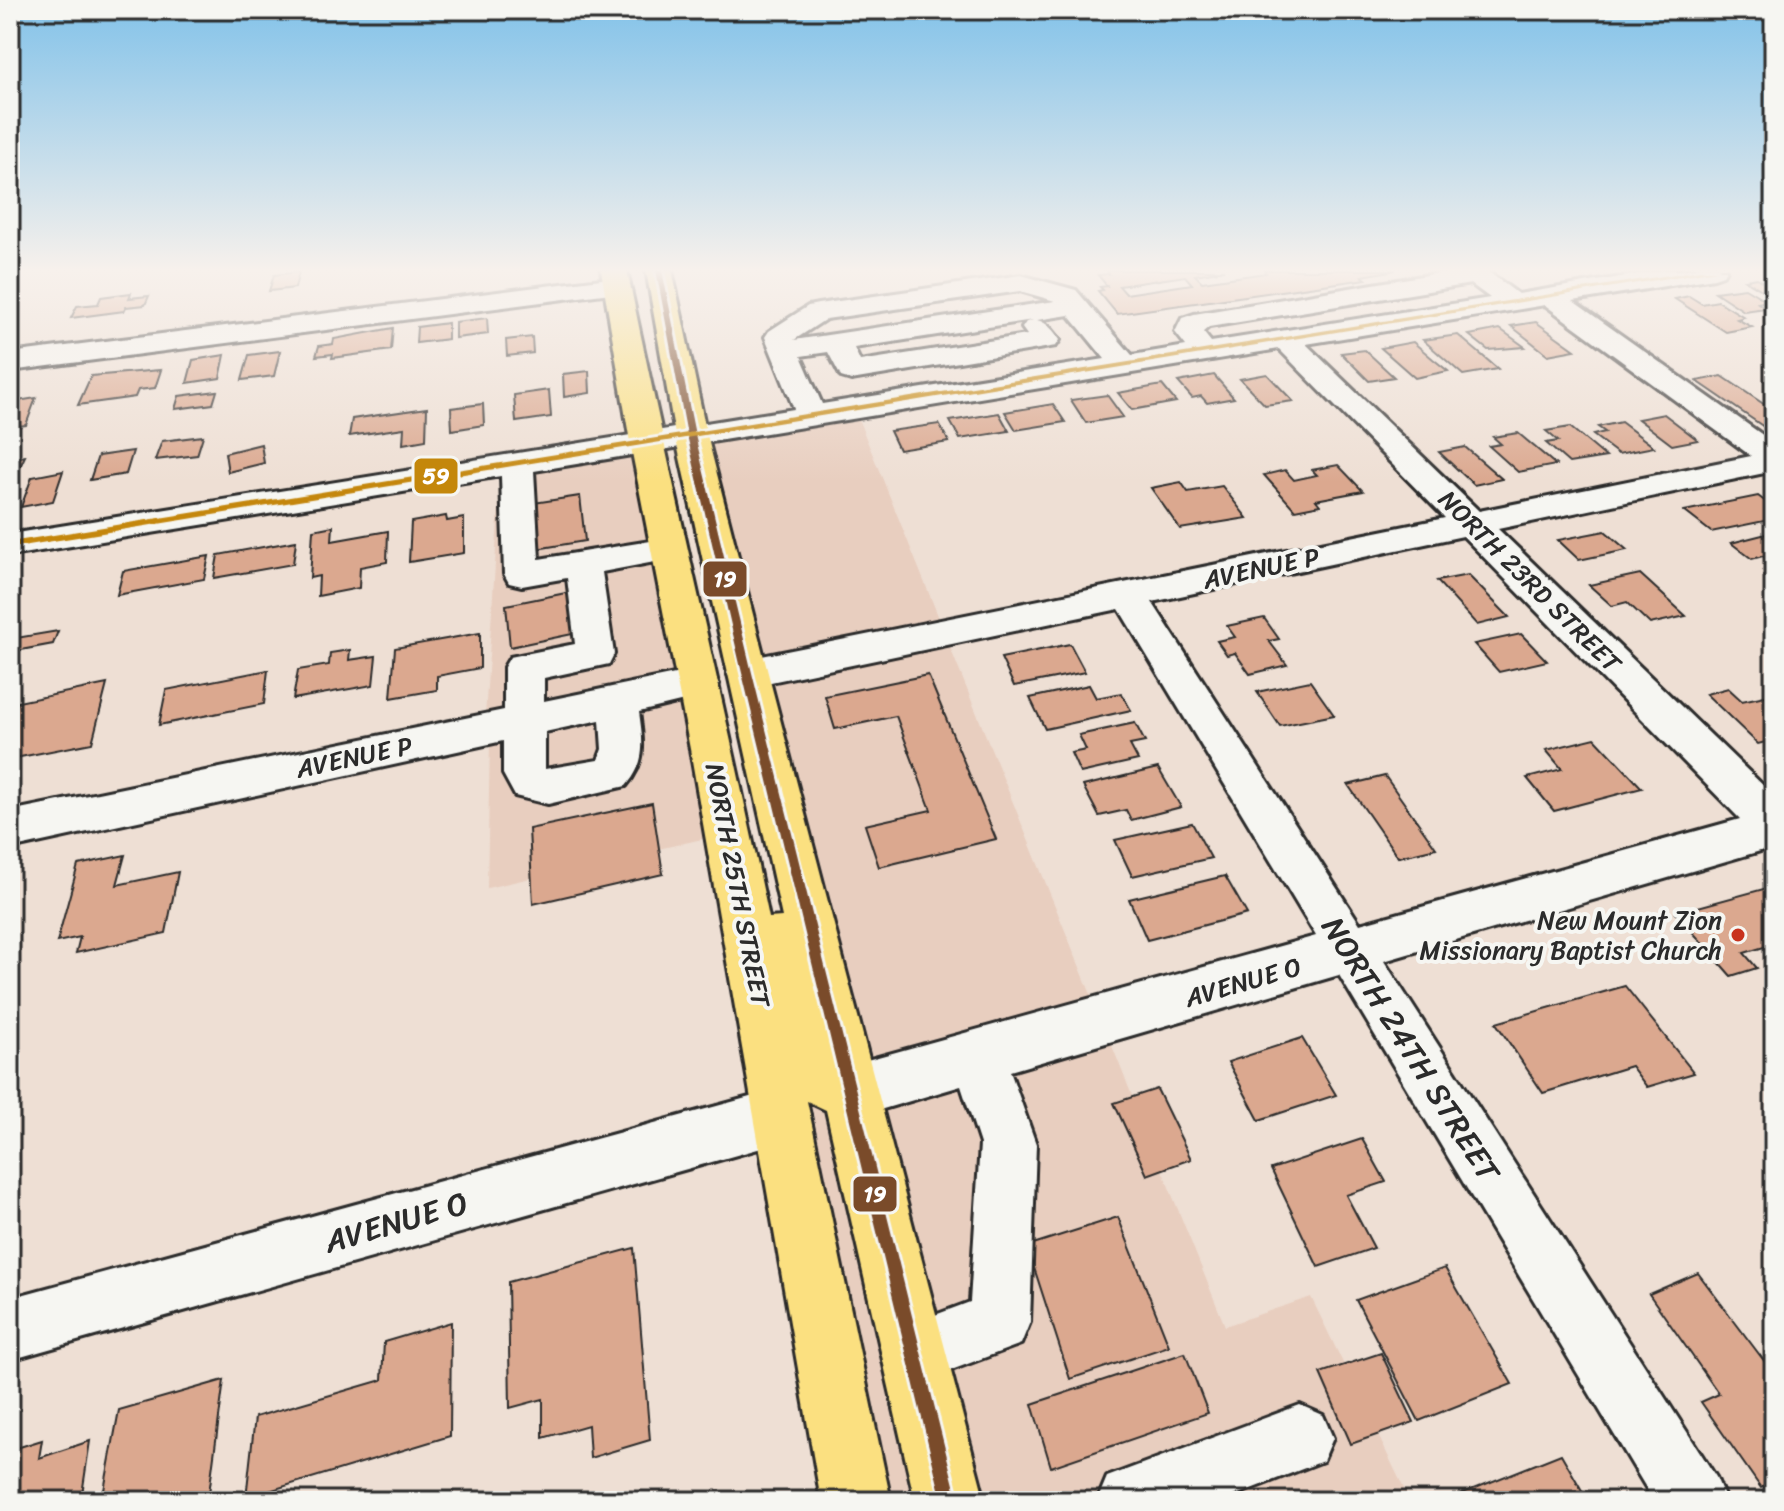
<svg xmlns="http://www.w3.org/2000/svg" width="1784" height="1511" viewBox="0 0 1784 1511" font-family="Sriracha,sans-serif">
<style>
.built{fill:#e8cebf}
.building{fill:#dba88f;stroke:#2b2b2b;stroke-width:2;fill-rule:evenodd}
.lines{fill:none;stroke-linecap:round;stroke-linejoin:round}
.minor-casing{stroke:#2b2b2b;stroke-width:6}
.major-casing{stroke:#2b2b2b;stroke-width:6}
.minor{fill:#f6f6f2;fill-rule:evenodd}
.major{fill:#fbe080;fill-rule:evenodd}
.bus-1-casing{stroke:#f6f6f2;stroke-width:6}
.bus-2-casing{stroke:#f6f6f2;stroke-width:6}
.bus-1{fill:#7a4b2a;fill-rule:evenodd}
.bus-2{fill:#c4870b;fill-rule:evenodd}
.poi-dot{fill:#c8321e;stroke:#f6f6f2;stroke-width:3}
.labels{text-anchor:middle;stroke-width:8;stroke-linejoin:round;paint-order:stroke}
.street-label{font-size:26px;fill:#2b2b2b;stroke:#f6f6f2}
.poi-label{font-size:26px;fill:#2b2b2b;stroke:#f6f6f2;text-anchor:end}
.near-street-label{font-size:32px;fill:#2b2b2b;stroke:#f6f6f2}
.line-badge{stroke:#f6f6f2;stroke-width:3}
.badge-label{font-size:22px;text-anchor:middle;font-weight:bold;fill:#fff}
</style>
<rect width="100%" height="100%" fill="#eedfd4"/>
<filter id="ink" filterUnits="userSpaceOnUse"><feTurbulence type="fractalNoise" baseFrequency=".0125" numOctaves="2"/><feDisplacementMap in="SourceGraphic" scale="16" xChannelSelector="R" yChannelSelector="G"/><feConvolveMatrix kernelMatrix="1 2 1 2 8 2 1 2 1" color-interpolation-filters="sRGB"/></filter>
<g filter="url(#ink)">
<g class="built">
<polygon points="857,416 941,623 759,659 705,441"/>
<polygon points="636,451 682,675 485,717 501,473"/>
<polygon points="949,645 1094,1002 863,1065 765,682"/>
<polygon points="686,700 695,745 690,749 696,756 711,837 487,888 490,742"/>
<polygon points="1110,1041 1225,1326 1311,1297 1410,1501 977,1501 875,1108"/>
<polygon points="798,1085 832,1108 925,1501 882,1501"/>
</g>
<g class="building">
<path d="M 1106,270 L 1224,270 L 1195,275 L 1202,282 L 1266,273 L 1264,270 L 1396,270 L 1362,276 L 1366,279 L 1117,314 L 1098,291 L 1103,290 L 1100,287 L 1107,286 L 1098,275 L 1109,274 ZM 1185,276 L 1192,284 L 1126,294 L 1119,286 Z"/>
<polygon points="299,272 295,288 269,291 274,275"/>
<polygon points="1757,278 1764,283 1774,281 1774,297 1745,280"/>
<polygon points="1745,288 1767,301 1758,303 1765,308 1744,311 1715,292"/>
<polygon points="131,293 129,298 149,296 145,305 126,307 124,311 71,318 77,306 98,304 101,297"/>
<polygon points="1689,296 1702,304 1718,301 1744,317 1737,319 1752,327 1726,332 1675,299"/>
<polygon points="487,318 488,334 455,338 455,322"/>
<polygon points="1536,322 1575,350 1548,355 1511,326"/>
<polygon points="448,323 448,339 416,343 417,327"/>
<polygon points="393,328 391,350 332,358 333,354 316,356 319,346 333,344 334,339"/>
<polygon points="1500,329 1525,347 1488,350 1469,335"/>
<polygon points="1458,335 1498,369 1463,375 1423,340"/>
<polygon points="532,337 533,353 507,356 506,340"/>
<polygon points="1413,342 1433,359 1448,371 1415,378 1381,348"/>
<polygon points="1365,350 1394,377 1369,381 1341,353"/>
<polygon points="280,351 274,376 242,380 249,355"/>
<polygon points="225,355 220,378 187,383 193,360"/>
<polygon points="161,370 155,388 138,390 135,397 78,405 91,376"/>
<polygon points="589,371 590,393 564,397 563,374"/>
<polygon points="1267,374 1293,401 1265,405 1240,379"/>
<polygon points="1214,375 1234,398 1207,403 1201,396 1192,398 1178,382"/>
<polygon points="1722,376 1774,411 1774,425 1764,427 1697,381"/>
<polygon points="1162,385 1176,402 1132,410 1118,393"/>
<polygon points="549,390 551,417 516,422 514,395"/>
<polygon points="217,391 213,404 175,409 179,396"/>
<polygon points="1107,395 1123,417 1086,423 1071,400"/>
<polygon points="36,398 26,425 10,427 11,402"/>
<polygon points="483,404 484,425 452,430 451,408"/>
<polygon points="1053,404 1065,422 1016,430 1005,412"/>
<polygon points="427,408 426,440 403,444 404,428 349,436 352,419"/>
<polygon points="999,413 1009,431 960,439 950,421"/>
<polygon points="1664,414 1698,440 1672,445 1638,419"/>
<polygon points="1621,422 1654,447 1618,454 1593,435 1605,432 1598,427"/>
<polygon points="939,424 949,442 899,450 890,431"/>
<polygon points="1570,427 1606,457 1569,463 1546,443 1558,441 1546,431"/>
<polygon points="1518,433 1556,465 1518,472 1489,446 1501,444 1493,437"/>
<polygon points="203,436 197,455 155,460 162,441"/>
<polygon points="261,444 264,463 228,472 225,453"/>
<polygon points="1465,447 1502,479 1474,485 1439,452"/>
<polygon points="133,451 126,474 90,480 98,456"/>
<polygon points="25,456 10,488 10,459"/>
<polygon points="1338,465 1363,491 1316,500 1320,505 1295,510 1264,475 1285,470 1294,480 1317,475 1312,470"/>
<polygon points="63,471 53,501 21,507 32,477"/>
<polygon points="1181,482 1188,492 1222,486 1247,518 1180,529 1151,488"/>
<polygon points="580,496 585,541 530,550 527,504"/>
<polygon points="1758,496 1774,508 1774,519 1711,532 1684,511"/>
<polygon points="446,516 447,521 464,518 464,553 409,562 411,522"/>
<polygon points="333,526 332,541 388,531 387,562 360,567 359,588 318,596 319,576 310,578 313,530"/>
<polygon points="1605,531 1627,550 1579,560 1558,540"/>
<polygon points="1774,532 1773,565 1763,556 1752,559 1731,543"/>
<polygon points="296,541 293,564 214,578 218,555"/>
<polygon points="209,556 204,579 117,595 123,571"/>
<polygon points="1640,574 1686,616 1650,624 1627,602 1612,606 1589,585"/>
<polygon points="1468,575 1509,617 1477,625 1437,581"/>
<polygon points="576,591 582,632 510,647 506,605"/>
<polygon points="1264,618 1279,639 1269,641 1287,665 1250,674 1235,653 1227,655 1217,641 1235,637 1227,626"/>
<polygon points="58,631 53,644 10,652 10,639"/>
<polygon points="480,633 480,668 437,676 437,690 391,698 395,648"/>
<polygon points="1521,634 1547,661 1499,672 1474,644"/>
<polygon points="1070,644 1085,672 1014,686 1001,658"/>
<polygon points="350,650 349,660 376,656 373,685 293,699 298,670 329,665 330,653"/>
<polygon points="268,670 264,704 159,725 166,690"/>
<polygon points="928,675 996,839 879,867 865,825 931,810 896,716 835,729 825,696"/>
<polygon points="1310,681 1334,715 1280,726 1257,692"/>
<polygon points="107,684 92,743 10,759 10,726 18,702"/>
<polygon points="1089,685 1096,698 1121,693 1131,710 1045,729 1030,698"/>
<polygon points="1728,688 1742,701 1774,694 1774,740 1758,744 1706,694"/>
<polygon points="1135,723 1145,742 1130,745 1138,760 1080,773 1071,753 1086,750 1079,735"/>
<polygon points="1595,738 1642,788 1554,811 1527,778 1562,769 1546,750"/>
<polygon points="1158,768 1181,807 1131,820 1126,810 1099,816 1083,786"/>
<polygon points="1385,776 1436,848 1398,857 1348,785"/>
<polygon points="652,803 663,874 533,904 529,829"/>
<polygon points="1192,823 1211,858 1132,876 1115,840"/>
<polygon points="125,855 117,885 178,872 166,933 76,953 80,937 57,942 78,865"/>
<polygon points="1225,876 1247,914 1147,940 1129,899"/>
<polygon points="1767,888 1774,895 1774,944 1744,953 1757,968 1731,976 1676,913"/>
<polygon points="1625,986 1694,1073 1647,1087 1631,1066 1543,1093 1496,1023"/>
<polygon points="1302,1038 1336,1095 1259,1120 1228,1062"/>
<polygon points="1157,1089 1191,1159 1147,1175 1114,1103"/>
<polygon points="1362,1139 1386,1182 1346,1195 1374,1248 1318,1267 1271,1169"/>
<polygon points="1118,1217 1169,1346 1070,1379 1027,1246"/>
<polygon points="634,1248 650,1440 590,1458 588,1425 543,1438 543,1399 510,1408 508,1282"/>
<polygon points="1445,1268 1512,1384 1419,1421 1356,1300"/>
<polygon points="1698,1273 1774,1374 1774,1481 1761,1488 1701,1402 1719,1394 1649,1294"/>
<polygon points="451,1322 450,1436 246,1498 255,1417 382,1380 384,1342"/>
<polygon points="1185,1353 1208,1413 1051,1467 1032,1404"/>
<polygon points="1381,1353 1414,1422 1351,1444 1320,1373"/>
<polygon points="224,1380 208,1501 102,1501 119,1410"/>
<polygon points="42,1440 39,1458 90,1441 81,1501 10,1501 10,1450"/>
<polygon points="1561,1454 1588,1501 1455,1501 1453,1497"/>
<polygon points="1331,1491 1336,1501 1306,1501"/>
</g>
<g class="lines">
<defs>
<g id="minor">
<path d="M 1457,270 L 1486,270 L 1518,294 L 1663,270 L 1726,270 L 1723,275 L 1714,278 L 1573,301 L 1774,443 L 1774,471 L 1498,529 L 1774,796 L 1774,847 L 1384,961 L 1716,1477 L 1726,1501 L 1654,1501 L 1339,975 L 1010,1071 L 1036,1144 L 1030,1322 L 1021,1344 L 914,1384 L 892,1375 L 883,1353 L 892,1331 L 970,1302 L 980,1144 L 961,1086 L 849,1119 L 830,1111 L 822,1092 L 830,1073 L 849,1065 L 1316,936 L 1119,609 L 747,687 L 733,683 L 727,673 L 733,663 L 747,659 L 1445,518 L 1279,349 L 534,471 L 539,559 L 669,538 L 681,541 L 687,549 L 681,557 L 602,572 L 614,654 L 609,664 L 544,678 L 544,701 L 699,669 L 713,674 L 719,684 L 713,694 L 639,712 C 643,741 647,762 626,786 L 548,804 L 515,796 L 503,774 L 503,741 L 10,849 L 10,811 L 504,710 L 504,667 L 510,657 L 575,644 L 567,578 L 522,586 L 509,583 L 504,574 L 501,476 L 10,556 L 10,534 L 794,409 L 765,337 L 769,331 L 808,306 L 818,304 L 1021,275 L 1076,290 L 1132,355 L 1186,346 L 1175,332 L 1182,318 L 1194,314 ZM 1471,284 L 1490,298 L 1211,342 L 1203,332 L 1209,327 ZM 1020,291 L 1055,301 L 794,340 L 826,319 ZM 1545,305 L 1751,456 L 1479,511 L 1306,344 ZM 1069,315 L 1105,359 L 822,404 L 801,356 L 828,352 L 841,377 L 851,380 L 1056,346 L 1060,340 C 1053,330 1048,323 1037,320 ZM 1033,320 L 1026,322 L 1022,328 L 1027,335 L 860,361 L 854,348 ZM 1463,536 L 1740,819 L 1360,924 L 1152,602 ZM 600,720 L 602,749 L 598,760 L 545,769 L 545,732 Z"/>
<polygon points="617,277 626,279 630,285 626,291 10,371 10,353"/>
<polygon points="783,1088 802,1096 810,1115 802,1134 783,1142 10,1360 10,1298"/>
<polygon points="1300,1405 1323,1415 1333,1438 1323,1461 1220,1501 1097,1501 1107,1477"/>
</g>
<path id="major" d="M 601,270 L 627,270 C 672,487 724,702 769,918 L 782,917 L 675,435 L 646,270 L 672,270 L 707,435 L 768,673 L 985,1501 L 915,1501 L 826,1110 L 807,1101 L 891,1501 L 821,1501 L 690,749 L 630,442 Z"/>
</defs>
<use href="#minor" class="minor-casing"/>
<use href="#major" class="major-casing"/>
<use href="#minor" class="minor"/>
<use href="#major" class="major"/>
<defs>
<polygon id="bus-1" points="656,270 662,270 695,435 752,673 958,1501 942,1501 742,673 687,435"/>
<polygon id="bus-2" points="1700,270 1717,270 10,548 10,542"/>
</defs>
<use href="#bus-1" class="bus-1-casing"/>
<use href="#bus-2" class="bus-2-casing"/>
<use href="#bus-1" class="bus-1"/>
<use href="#bus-2" class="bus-2"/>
</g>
</g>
<linearGradient id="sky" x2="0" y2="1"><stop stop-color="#82c2e9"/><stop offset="0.56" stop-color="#f7f1ec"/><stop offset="1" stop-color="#f7f1ec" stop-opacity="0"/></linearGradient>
<rect width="1784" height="482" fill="url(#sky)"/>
<circle class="poi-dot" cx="1738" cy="935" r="8"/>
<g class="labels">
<g class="street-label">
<text transform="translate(1261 568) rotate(-12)" y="9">AVENUE P</text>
<text transform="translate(1530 581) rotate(45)" y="9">NORTH 23RD STREET</text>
<text transform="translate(354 757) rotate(-12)" y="9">AVENUE P</text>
<text transform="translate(738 885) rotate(79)" y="9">NORTH 25TH STREET</text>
<text transform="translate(1243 982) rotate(-16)" y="9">AVENUE O</text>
</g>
<g class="poi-label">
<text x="1722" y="929">New Mount Zion<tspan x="1722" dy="30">Missionary Baptist Church</tspan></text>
</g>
<g class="near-street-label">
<text transform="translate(1411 1049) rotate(58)" y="11">NORTH 24TH STREET</text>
<text transform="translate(396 1222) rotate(-16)" y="11">AVENUE O</text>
</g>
</g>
<g class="line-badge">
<rect x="413" y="457" width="46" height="38" rx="8" fill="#c4870b"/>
<rect x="702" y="560" width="46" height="38" rx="8" fill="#7a4b2a"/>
<rect x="852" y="1175" width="46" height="38" rx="8" fill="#7a4b2a"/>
</g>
<g class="badge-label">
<text x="436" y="484">59</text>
<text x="725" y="587">19</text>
<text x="875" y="1202">19</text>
</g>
<rect width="1784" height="1511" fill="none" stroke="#f6f6f2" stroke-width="40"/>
<rect x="20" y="20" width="1744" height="1471" fill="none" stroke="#2b2b2b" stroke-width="3" filter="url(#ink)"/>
</svg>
